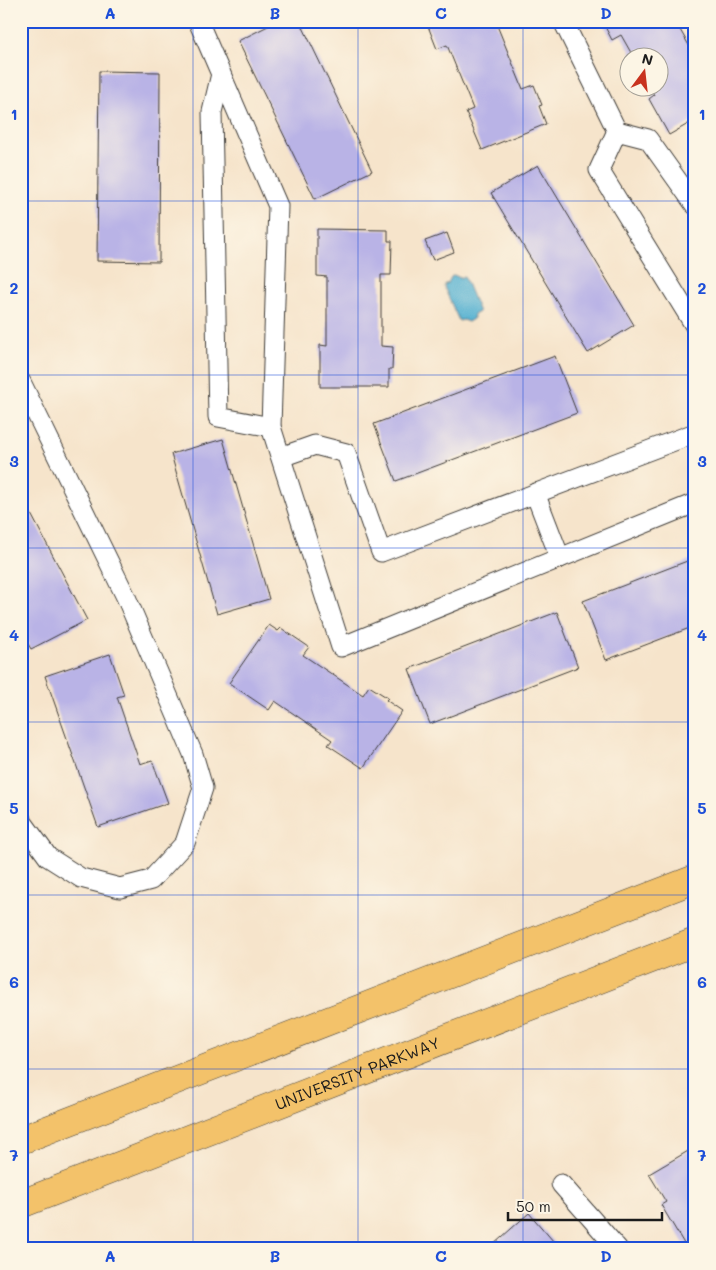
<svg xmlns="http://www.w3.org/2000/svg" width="716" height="1270" viewBox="0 0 716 1270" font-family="Mali,sans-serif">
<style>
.water{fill:#53b0d1;stroke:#386676}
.building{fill:#b9b3e6}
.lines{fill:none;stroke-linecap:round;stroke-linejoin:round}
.minor-casing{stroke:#3d3a36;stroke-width:21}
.motorway-casing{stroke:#3d3a36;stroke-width:29}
.minor{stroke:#fff;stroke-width:19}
.motorway{stroke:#f3c26a;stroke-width:28}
.grid{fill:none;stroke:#1d4ed8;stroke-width:1;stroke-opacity:0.55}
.labels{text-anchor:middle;stroke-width:5;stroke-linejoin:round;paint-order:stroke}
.street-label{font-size:16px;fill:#1c1c1c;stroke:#fcf5e5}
.neatline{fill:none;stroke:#1d4ed8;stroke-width:2}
.grid-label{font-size:16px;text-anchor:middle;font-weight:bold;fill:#1d4ed8}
</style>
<rect width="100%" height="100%" fill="#fcf5e5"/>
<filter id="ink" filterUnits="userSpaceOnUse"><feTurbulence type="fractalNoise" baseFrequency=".02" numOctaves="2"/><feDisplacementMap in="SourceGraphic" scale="10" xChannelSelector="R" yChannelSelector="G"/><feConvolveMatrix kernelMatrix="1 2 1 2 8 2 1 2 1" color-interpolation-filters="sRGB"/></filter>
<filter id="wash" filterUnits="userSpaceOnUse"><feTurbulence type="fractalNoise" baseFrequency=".0096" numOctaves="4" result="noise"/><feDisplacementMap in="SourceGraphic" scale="20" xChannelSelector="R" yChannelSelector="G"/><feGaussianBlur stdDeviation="1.12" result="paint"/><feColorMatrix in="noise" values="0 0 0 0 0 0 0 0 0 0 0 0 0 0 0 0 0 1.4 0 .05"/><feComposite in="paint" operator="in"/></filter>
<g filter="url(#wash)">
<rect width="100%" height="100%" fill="#f6e4cb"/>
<polygon class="water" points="454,275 460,278 464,276 479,312 474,314 473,319 468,322 463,320 459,321 444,287 445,284 448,283 451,277"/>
<g id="blocks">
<g class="building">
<polygon points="278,21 300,21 372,171 315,199 238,41"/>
<polygon points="426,21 499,21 496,23 523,89 534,85 542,105 539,106 546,124 482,150 466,112 473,109 447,45 437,49"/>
<polygon points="602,21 675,21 695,56 695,120 669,135 649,99 654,95 650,88 658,88 658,58 634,58 621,35 612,40"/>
<polygon points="99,71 160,72 159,262 97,261"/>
<polygon points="538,165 634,325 588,353 491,193"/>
<polygon points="317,229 388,230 388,241 392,241 391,275 381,275 381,346 393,347 392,369 389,369 389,387 320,387 320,345 327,346 327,277 317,276"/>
<polygon points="447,233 454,252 433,260 425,241"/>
<polygon points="555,356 577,413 396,481 374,424"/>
<polygon points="223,439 269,599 217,614 171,454"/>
<polygon points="21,495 87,620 31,649 21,632"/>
<polygon points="695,558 695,626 606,660 583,601"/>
<polygon points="557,612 578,667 430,724 409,669"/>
<polygon points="269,625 278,631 281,628 309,647 303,655 363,695 369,686 388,698 386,700 402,711 363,768 328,745 332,740 275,701 269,710 229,683"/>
<polygon points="110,654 124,695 117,697 140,764 152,760 168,803 98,827 45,676"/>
<polygon points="695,1147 695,1242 686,1247 661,1205 666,1202 649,1174"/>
<polygon points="529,1213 560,1249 496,1249 493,1245"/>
</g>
</g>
</g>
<g filter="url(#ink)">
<use href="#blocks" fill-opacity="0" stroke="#3d3a36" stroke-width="1"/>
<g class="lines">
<defs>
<g id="minor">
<polyline points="198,21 278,206 271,427 341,647 695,503"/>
<polyline points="563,21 617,131 648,139 695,205"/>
<polyline points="221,74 212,112 218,417 271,427"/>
<polyline points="617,131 599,170 695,326"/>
<polyline points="21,382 126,597 193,754 203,788 185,843 151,880 120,888 81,878 48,857 21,820"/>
<polyline points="281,457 315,445 346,453 381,552 695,433"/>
<polyline points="535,493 560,558"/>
<polyline points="561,1184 618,1249"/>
</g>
<g id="motorway">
<polyline points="21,1140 695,879"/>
<path id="s1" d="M 21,1204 L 695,942"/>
</g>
</defs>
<use href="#minor" class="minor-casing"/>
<use href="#motorway" class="motorway-casing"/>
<use href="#minor" class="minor"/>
<use href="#motorway" class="motorway"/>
</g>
</g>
<path class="grid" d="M 193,21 L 193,1249M 358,21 L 358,1249M 523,21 L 523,1249M 21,201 L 695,201M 21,375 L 695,375M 21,548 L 695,548M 21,722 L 695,722M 21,895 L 695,895M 21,1069 L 695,1069"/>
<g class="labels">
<g class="street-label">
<text dy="6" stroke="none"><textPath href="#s1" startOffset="361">UNIVERSITY PARKWAY</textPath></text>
</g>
</g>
<rect width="716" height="1270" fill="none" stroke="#fcf5e5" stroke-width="55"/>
<g transform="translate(644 72) rotate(15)"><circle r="24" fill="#fcf5e5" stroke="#a29e95"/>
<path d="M0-4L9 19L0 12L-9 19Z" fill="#c8321e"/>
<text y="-8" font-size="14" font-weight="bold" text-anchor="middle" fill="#1c1c1c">N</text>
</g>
<path d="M508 1212v8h154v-8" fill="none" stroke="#1c1c1c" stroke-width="2.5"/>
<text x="516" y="1212" font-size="15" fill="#1c1c1c" stroke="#fcf5e5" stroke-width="4" paint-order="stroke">50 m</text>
<rect x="28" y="28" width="660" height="1214" class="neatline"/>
<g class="grid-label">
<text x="110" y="19">A</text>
<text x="275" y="19">B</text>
<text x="441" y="19">C</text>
<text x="606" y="19">D</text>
<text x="14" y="120">1</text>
<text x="702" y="120">1</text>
<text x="14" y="294">2</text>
<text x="702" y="294">2</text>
<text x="14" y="467">3</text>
<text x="702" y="467">3</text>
<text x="14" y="641">4</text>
<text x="702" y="641">4</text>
<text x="14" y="814">5</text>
<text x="702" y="814">5</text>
<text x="14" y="988">6</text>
<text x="702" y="988">6</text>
<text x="14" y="1161">7</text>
<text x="702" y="1161">7</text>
<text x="110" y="1262">A</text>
<text x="275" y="1262">B</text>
<text x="441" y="1262">C</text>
<text x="606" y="1262">D</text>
</g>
</svg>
